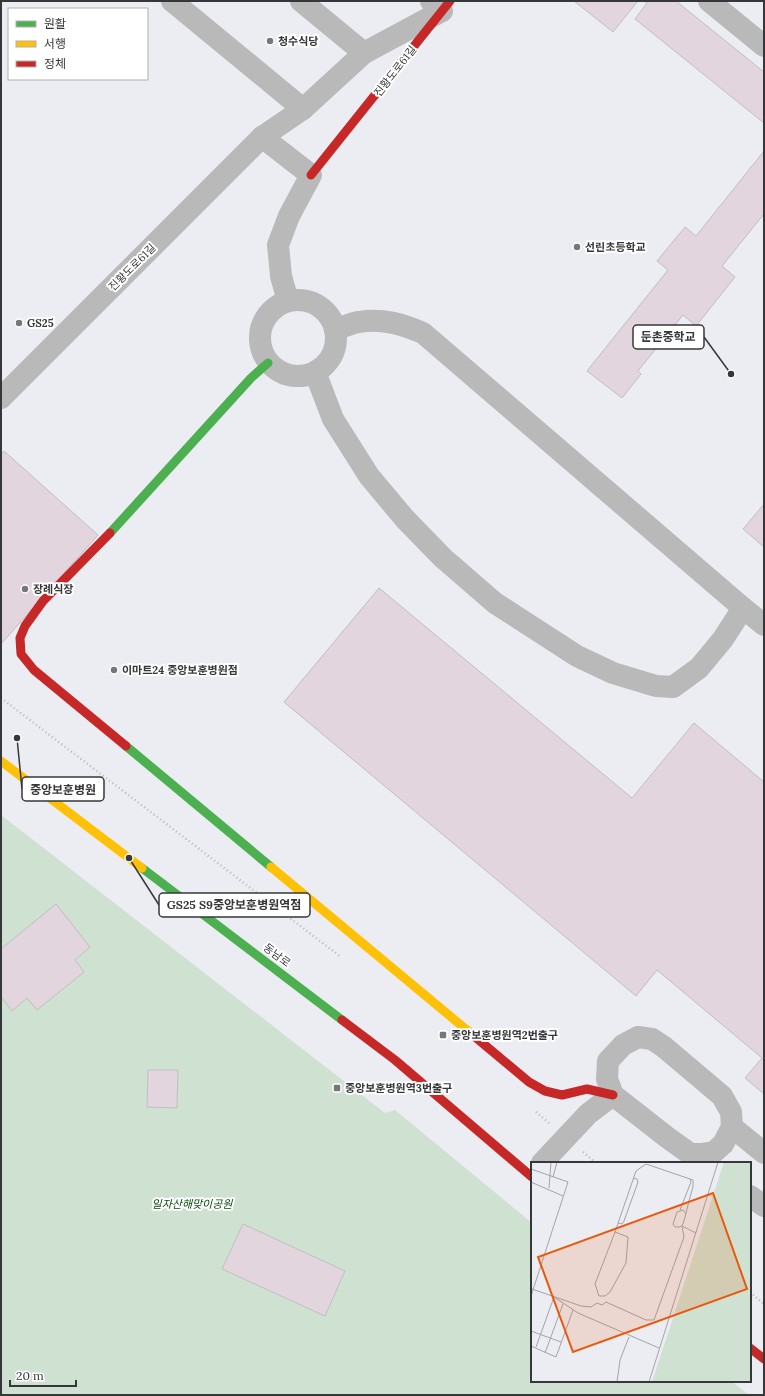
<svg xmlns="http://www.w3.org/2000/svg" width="765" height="1396" viewBox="0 0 765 1396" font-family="Lora,'Noto Sans KR',serif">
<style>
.green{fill:#cfe1d1}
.building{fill:#e2d5dd;stroke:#bfbfc2}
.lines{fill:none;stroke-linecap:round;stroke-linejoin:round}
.path{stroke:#b8b8ba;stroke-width:2.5;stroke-dasharray:1 3;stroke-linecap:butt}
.street{stroke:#bab9b9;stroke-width:22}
.fast{stroke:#4caf50;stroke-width:9}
.slow{stroke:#ffc107;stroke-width:9}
.jam{stroke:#c62828;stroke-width:9}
.poi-dot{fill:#76777a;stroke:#fff;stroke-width:1.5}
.labels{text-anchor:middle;stroke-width:4;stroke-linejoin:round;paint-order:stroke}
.poi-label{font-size:11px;font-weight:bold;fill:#36373a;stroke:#fff;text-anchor:start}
.street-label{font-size:11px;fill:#36373a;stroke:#fff}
.park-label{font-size:11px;font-style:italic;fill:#064d0b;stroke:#fff}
.inset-road{fill:none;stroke:#a3a4a8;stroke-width:1}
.view{fill:#e8590c;fill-opacity:0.15;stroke:#e8590c;stroke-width:2}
.inset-edge{fill:none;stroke:#36373a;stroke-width:2}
.leader{fill:none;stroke:#36373a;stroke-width:1.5}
.callout-dot{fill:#36373a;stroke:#fff;stroke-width:1.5}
.callout{fill:#fff;stroke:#36373a;stroke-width:1.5}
.callout-label{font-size:12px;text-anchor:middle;font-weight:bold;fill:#36373a}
</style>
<rect width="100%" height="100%" fill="#ecedf2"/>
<polygon class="green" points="1,815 385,1113 395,1110 532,1223 532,1381 731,1381 749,1395 1,1395"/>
<g class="building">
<polygon points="574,1 638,1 613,32"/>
<polygon points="644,1 676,1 764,72 764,123 635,19 647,3"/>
<polygon points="764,151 764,214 722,266 735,277 696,326 683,315 638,371 641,374 622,398 587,371 668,270 657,261 685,227 696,236"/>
<polygon points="4,451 98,535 1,644 1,455"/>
<polygon points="764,504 764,547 743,529"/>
<polygon points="379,588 632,798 694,723 764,782 764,1094 745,1078 762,1058 657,970 636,996 284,702"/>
<polygon points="56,904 90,947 75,960 84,972 37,1010 27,998 12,1011 1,997 1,949"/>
<polygon points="148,1070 178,1070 177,1108 147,1107"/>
<polygon points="243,1224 345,1271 325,1316 222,1269"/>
</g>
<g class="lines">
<g class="path">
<polyline points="1,698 341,957"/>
<polyline points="536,1112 549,1123"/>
<polyline points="583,1152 596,1163"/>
<polyline points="750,1292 764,1304"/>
</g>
<g class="street">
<polyline points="172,1 303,109"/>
<polyline points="301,1 364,53"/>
<polyline points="709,1 764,46"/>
<polyline points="262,137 311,175 289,216 278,245 281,276 288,301"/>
<circle cx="298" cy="338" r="38"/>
<path d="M 315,372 L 333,419 L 369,476 L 405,519 L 443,558 L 495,603 L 577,656 L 613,673 L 656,686 L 673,687 L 699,668 L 723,639 L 743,608 L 423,333 C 402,324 382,318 359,322 C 351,323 343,327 335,330"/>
<polyline points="1,398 262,137 303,109 364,53 442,11 431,1"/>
<polyline points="743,608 764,625"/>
<polyline points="732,1127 764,1153"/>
<polyline points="690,1154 701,1154 714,1152 723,1144 732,1127 731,1112 722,1096 664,1047 652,1039 638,1037 623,1045 608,1061 607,1079 613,1095 668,1138 703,1163"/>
<polyline points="542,1163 588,1114 613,1095"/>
<polyline points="750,1196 764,1206"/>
</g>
<g class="fast">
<polyline points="110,533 251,378 268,363"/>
<polyline points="126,746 271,867"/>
<polyline points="142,868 342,1020"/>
</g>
<g class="slow">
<polyline points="1,761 142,868"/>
<polyline points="271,867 474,1036"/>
</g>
<g class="jam">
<polyline points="311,175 450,1"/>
<polyline points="110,533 43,601 25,626 20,638 21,654 34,670 126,746"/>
<polyline points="342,1020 395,1060 532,1177"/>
<polyline points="474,1036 529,1082 545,1091 562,1095 587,1089 613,1095"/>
<polyline points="750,1348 764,1359"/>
</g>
</g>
<g class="poi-dot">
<circle cx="270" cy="41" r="4"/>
<circle cx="577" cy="247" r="4"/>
<circle cx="19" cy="323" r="4"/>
<circle cx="25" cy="589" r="4"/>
<circle cx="114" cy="670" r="4"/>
<rect x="439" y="1031" width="8" height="8" rx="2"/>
<rect x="333" y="1084" width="8" height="8" rx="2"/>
</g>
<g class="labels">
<g class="poi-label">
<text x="278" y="45">청수식당</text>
<text x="585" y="251">선린초등학교</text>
<text x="27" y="327">GS25</text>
<text x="33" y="593">장례식장</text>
<text x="122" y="674">이마트24 중앙보훈병원점</text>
<text x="451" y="1039">중앙보훈병원역2번출구</text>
<text x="345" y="1092">중앙보훈병원역3번출구</text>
</g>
<g class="street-label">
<text transform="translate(395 71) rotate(-52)" y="4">진황도로61길</text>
<text transform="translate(132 267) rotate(-45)" y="4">진황도로61길</text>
<text transform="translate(277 955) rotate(37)" y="4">동남로</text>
</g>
<g class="park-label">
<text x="192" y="1208">일자산해맞이공원</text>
</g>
</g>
<g transform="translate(531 1162)">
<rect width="220" height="220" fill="#ecedf2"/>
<path d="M 193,0 L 220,0 L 220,220 L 121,220 Z" fill="#cfe1d1"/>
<path class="inset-road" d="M 0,7 L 37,20 L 0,134M 22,15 L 26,0M 0,20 L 32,34M 18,26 L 20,0M 149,48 L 160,20 L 159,17M 87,61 L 91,62 L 93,59 L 107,20 L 106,17 L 102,16M 151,64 L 165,71M 84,70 L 105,9 L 115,2 L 162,18 L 162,25 L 159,35 L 154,55 L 152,62 L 149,65 L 144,65 L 142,62 L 146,50 L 152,48 L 155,52M 84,70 L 97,75 L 95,101 L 79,130 L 74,134 L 68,134 L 64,122 ZM 1,127 L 50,144 L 60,145 L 66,141M 23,135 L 47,151 L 128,186M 66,141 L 71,143 L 75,140 L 115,158 L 123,158 L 153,75 L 151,64M 0,169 L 30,180M 0,184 L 25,195 L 42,148M 5,185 L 23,135M 14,191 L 32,142M 86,220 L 89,198 L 98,175M 118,220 L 187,0"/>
<path class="view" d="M 182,31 L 216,127 L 42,190 L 7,95 Z"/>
<rect width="220" height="220" class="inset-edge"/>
</g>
<path class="leader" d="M731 374L704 337M17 738L22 789M129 858L159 905"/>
<g class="callout-dot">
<circle cx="731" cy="374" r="4"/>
<circle cx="17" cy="738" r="4"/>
<circle cx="129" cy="858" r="4"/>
</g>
<g class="callout">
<rect x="633" y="325" width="71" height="24" rx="4"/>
<rect x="22" y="777" width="82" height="24" rx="4"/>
<rect x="159" y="893" width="151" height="24" rx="4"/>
</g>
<g class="callout-label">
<text x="668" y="341">둔촌중학교</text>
<text x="63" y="794">중앙보훈병원</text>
<text x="234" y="909">GS25 S9중앙보훈병원역점</text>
</g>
<rect width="765" height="1396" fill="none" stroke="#36373a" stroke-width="4"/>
<rect x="8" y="8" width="140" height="72" fill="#ffffff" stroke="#afafb0"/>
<rect x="16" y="21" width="20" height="6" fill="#4caf50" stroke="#afafb0"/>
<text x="44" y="28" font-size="12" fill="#36373a">원활</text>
<rect x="16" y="41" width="20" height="6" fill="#ffc107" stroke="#afafb0"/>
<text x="44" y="48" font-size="12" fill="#36373a">서행</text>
<rect x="16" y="61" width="20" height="6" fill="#c62828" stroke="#afafb0"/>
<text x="44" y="68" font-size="12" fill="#36373a">정체</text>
<path d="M10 1380v6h66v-6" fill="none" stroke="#36373a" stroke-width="2"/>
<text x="16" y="1380" font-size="12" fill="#36373a" stroke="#ffffff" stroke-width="3" paint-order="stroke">20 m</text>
</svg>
